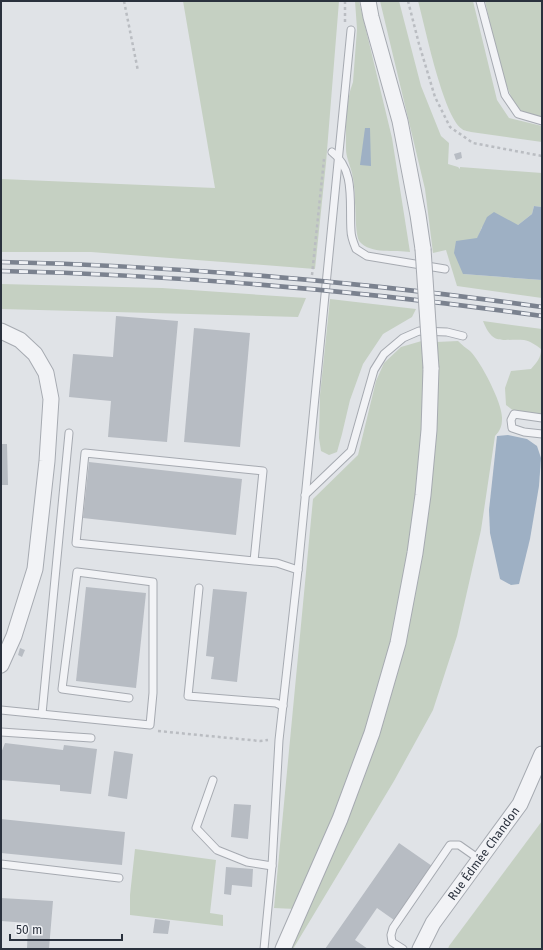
<svg xmlns="http://www.w3.org/2000/svg" width="543" height="950" viewBox="0 0 543 950" font-family="'Fira Sans',sans-serif">
<style>
.green{fill:#c5d0c2}
.water{fill:#9eb0c4}
.building{fill:#b7bcc3}
.lines{fill:none;stroke-linecap:round;stroke-linejoin:round}
.service-casing{stroke:#a6aab1;stroke-width:9}
.minor-casing{stroke:#a6aab1;stroke-width:17}
.path{stroke:#babdc2;stroke-width:2.5;stroke-dasharray:3 3;stroke-linecap:butt}
.service{stroke:#f2f3f6;stroke-width:7}
.minor{stroke:#f2f3f6;stroke-width:15}
.rail-casing{stroke:#7b828f;stroke-width:4.5}
.rail{stroke:#eff1f5;stroke-width:3;stroke-dasharray:9;stroke-linecap:butt}
.minor-bridge-casing{stroke:#a6aab1;stroke-width:17;stroke-linecap:butt}
.minor-bridge{stroke:#f2f3f6;stroke-width:15}
.labels{text-anchor:middle;stroke-width:4;stroke-linejoin:round;paint-order:stroke}
.street-label{font-size:12px;fill:#2a313d;stroke:#eff1f5}
</style>
<rect width="100%" height="100%" fill="#e0e3e7"/>
<g class="green">
<polygon points="183,1 339,1 326,163 315,269 91,252 1,252 1,179 215,188"/>
<path d="M 355,1 L 359,1 L 392,138 L 410,252 C 396,250 370,254 360,242 C 355,236 356,212 355,203 C 355,193 354,183 352,173 C 350,165 346,157 346,149 C 346,127 345,103 353,82 L 357,29 Z"/>
<polygon points="380,1 399,1 421,86 441,136 449,143 448,164 458,167 460,169 460,167 542,173 542,207 534,206 532,214 518,225 482,227 463,274 542,280 542,298 457,286 446,250 433,253 425,189"/>
<path d="M 418,1 L 473,1 L 497,100 L 509,118 L 542,126 L 542,142 L 471,132 C 469,131 464,131 462,129 C 443,116 425,26 418,1 Z"/>
<path d="M 485,1 L 542,1 L 542,117 C 535,115 525,114 519,109 C 505,97 490,22 485,1 Z"/>
<polygon points="1,284 162,288 306,298 298,317 1,309"/>
<polygon points="330,299 416,309 412,317 383,334 363,364 350,400 342,434 337,452 329,455 321,451 319,438 320,395"/>
<path d="M 483,321 L 542,329 L 542,414 L 515,412 L 506,405 L 505,388 L 511,371 L 531,369 C 537,362 541,358 541,349 C 536,345 530,341 524,340 C 503,338 493,347 483,321 Z"/>
<polygon points="425,340 423,431 410,548 391,641 365,730 338,807 295,909 274,908 313,499 358,455 376,381 384,363 401,347"/>
<path d="M 458,341 C 462,345 466,348 470,351 C 481,362 503,404 502,419 C 502,426 500,431 495,436 L 481,530 L 457,636 L 433,710 L 394,781 L 293,949 L 290,949 L 403,644 L 436,342 Z"/>
<polygon points="542,821 542,949 448,949 449,946"/>
<polygon points="135,849 216,860 210,913 223,915 223,926 130,915 130,895"/>
</g>
<g class="water">
<polygon points="365,128 370,128 371,166 360,165"/>
<polygon points="534,206 542,207 542,280 463,274 454,253 456,241 477,238 487,217 494,212 518,225 532,214"/>
<polygon points="508,435 527,439 537,446 541,458 539,486 530,539 519,584 511,585 500,579 490,533 489,510 497,436"/>
</g>
<g class="building">
<polygon points="461,152 462,158 456,160 454,154"/>
<polygon points="116,316 178,321 167,442 108,437 111,401 69,397 73,354 113,357"/>
<polygon points="194,328 250,333 240,447 184,442"/>
<polygon points="1,444 7,444 8,485 1,485"/>
<polygon points="89,462 242,479 236,535 83,518"/>
<polygon points="86,587 146,593 136,688 76,681"/>
<polygon points="213,589 247,592 237,682 211,679 214,657 206,656"/>
<polygon points="20,648 25,650 22,657 18,655"/>
<polygon points="5,743 63,750 64,745 97,749 91,794 60,791 60,785 1,780 1,753"/>
<polygon points="114,751 133,754 127,799 108,796"/>
<polygon points="234,804 251,805 248,839 231,837"/>
<polygon points="1,819 125,832 122,865 1,853"/>
<polygon points="399,843 432,866 394,920 377,908 355,940 368,949 325,949"/>
<polygon points="226,867 253,869 252,887 232,885 231,895 224,894"/>
<polygon points="1,898 53,901 49,949 27,949 28,923 1,921"/>
<polygon points="155,919 170,921 168,934 153,933"/>
</g>
<g class="lines">
<defs>
<g id="service">
<polyline points="480,1 505,95 518,114 542,121"/>
<path d="M 332,152 C 356,170 349,204 351,231 C 351,237 354,244 356,249 L 367,256 L 445,269"/>
<polyline points="542,418 514,414 511,420 512,428 524,432 542,434"/>
<polyline points="305,495 351,451 374,370 384,354 403,338 419,331 447,332 463,336"/>
<polyline points="254,561 263,471 85,453 76,543 254,561 277,563 298,570"/>
<polyline points="199,588 188,696 276,703 283,706"/>
<polyline points="1,710 150,725 153,693 153,582 77,572 62,689 129,698"/>
<polyline points="42,714 69,433"/>
<polyline points="1,732 91,738"/>
<polyline points="213,780 196,828 217,850 247,862 272,866"/>
<polyline points="1,864 119,878"/>
<polyline points="264,949 272,866 279,740 298,570 351,30"/>
<polyline points="403,949 392,942 391,935 393,928 450,845 459,845 479,859"/>
</g>
<g id="minor">
<polyline points="368,1 371,17 400,121 418,215 423,249"/>
<polyline points="1,331 20,340 35,354 46,373 51,399 47,461 35,569 14,636 1,665"/>
<polyline points="283,949 340,819 372,733 398,643 415,553 423,495 429,430 431,368"/>
<path id="s1" d="M 420,949 L 433,923 L 520,804 L 542,754"/>
</g>
</defs>
<use href="#service" class="service-casing"/>
<use href="#minor" class="minor-casing"/>
<g class="path">
<polyline points="124,1 138,71"/>
<polyline points="408,1 419,44 435,97 450,127 473,143 542,156"/>
<polyline points="345,22 345,1"/>
<polyline points="312,275 324,159"/>
<polyline points="158,731 260,741 268,740"/>
</g>
<use href="#service" class="service"/>
<use href="#minor" class="minor"/>
<defs>
<g id="rail">
<path d="M 1,262 C 182,266 363,282 542,307"/>
<path d="M 1,271 C 182,275 363,291 542,316"/>
</g>
</defs>
<use href="#rail" class="rail-casing"/>
<use href="#rail" class="rail"/>
<defs>
<polyline id="minor-bridge" points="423,249 431,368"/>
</defs>
<use href="#minor-bridge" class="minor-bridge-casing"/>
<use href="#minor-bridge" class="minor-bridge"/>
</g>
<g class="labels">
<g class="street-label">
<text dy="4" stroke="none"><textPath href="#s1" startOffset="115">Rue Édmée Chandon</textPath></text>
</g>
</g>
<rect width="543" height="950" fill="none" stroke="#2a313d" stroke-width="4"/>
<path d="M10 934v6h112v-6" fill="none" stroke="#2a313d" stroke-width="2"/>
<text x="16" y="934" font-size="12" fill="#2a313d" stroke="#eff1f5" stroke-width="3" paint-order="stroke">50 m</text>
</svg>
